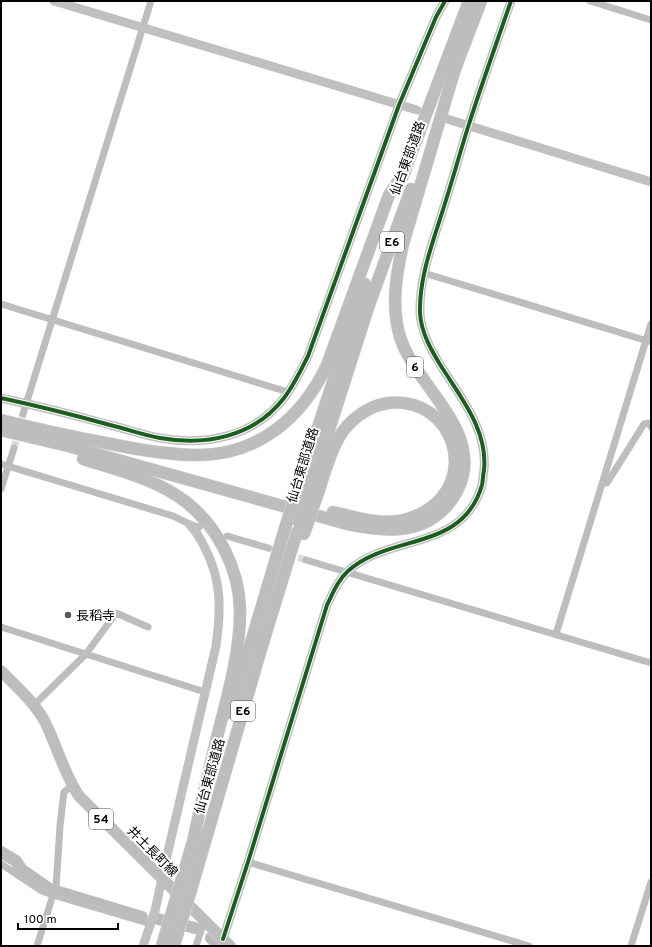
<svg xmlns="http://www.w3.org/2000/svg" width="652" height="947" viewBox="0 0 652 947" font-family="Overpass,'Noto Sans JP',sans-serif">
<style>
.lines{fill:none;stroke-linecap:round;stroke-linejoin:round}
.river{stroke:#bbb;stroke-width:12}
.street-tunnel{stroke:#d9d9d9;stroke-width:7;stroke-dasharray:7 3.5;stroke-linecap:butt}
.primary-casing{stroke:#dbdbdb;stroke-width:12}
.highway-casing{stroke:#dbdbdb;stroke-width:13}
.street{stroke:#bdbdbd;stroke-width:7}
.secondary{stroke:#c0c0c0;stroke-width:9}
.primary{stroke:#bdbdbd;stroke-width:11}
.highway{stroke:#bdbdbd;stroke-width:12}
.highway-bridge-casing{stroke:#dbdbdb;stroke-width:13;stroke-linecap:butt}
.highway-bridge{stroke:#bdbdbd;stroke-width:12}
.cycleway-casing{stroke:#fff;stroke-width:6}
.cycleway{stroke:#1b5e20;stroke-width:4}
.poi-dot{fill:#595959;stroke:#fff;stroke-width:1.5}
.labels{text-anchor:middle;stroke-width:4;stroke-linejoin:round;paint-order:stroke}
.shield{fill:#fff;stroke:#4c4c4c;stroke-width:1}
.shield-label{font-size:12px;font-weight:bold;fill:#000}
.street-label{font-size:13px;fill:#000;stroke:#fff}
.poi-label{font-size:13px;fill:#000;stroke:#fff;text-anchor:start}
</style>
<rect width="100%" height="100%" fill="#fff"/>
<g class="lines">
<g class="river">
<polyline points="1,852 16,861 22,870 51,890"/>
<polyline points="59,892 142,917"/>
<polyline points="158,919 195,928"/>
<polyline points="211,938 220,946"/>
</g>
<g class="street-tunnel">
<polyline points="14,448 23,414"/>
<polyline points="268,548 306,560"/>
</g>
<defs>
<path id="primary" d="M 1,671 C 16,686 33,701 44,720 C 57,745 63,772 79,796 L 230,946"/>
<g id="highway">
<polyline points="455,69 481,1"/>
<polyline points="402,178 469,1"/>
<path d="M 1,420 C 37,429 74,437 111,444 C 140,450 168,455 198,455 C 258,455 302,418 327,365 L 389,195 L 405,171"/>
<polyline points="17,424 39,432"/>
<path d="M 1,430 L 68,446 L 347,524 C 381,531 417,536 444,509 C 453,500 460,488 463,475 C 474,423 415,384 400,337 C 391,307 396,275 403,244 L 457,62"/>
<path d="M 83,459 C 118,470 156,479 186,502 C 218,527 239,569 240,609 C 241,650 227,698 217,737 C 209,770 201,804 194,837"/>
<polyline points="300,482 365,284"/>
<polyline points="311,486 369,305 411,189"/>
<path d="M 320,487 C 325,471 330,454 338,439 C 348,421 367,406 388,403 C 455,396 480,481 424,512 C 416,516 407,520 398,521 C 376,524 354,517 333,512"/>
<polyline points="230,713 285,528"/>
<polyline points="181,882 196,831"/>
<polyline points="191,890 262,646 297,532"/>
<polyline points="162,946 168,925"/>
<polyline points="174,946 179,929"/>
</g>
</defs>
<use href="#primary" class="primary-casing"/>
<use href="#highway" class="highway-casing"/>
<g class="street">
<polyline points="590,1 651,20"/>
<polyline points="424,273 651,342"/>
<polyline points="1,304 288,392"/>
<polyline points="23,414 151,1"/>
<path d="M 1,464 L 173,516 C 182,520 189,525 199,527"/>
<polyline points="603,483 607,483 644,424 649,423 651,427"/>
<polyline points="1,489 14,448"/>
<polyline points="227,536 268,548"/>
<polyline points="306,560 651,663"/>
<polyline points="1,627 205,692"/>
<polyline points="556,634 651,324"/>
<polyline points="34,705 86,654 116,613 148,627"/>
<polyline points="248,862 529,946"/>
<polyline points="1,864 42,891 53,895 56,887 60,826 64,792 72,786"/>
<polyline points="37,946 53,895 151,924"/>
<polyline points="196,946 204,921"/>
<polyline points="631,946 651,882"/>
</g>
<g class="secondary">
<polyline points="54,1 417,110"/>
<polyline points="447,119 651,182"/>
<path d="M 1,398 C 38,406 74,415 110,425 C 127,429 143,435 160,438 C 206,446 254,437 284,398 C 294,385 301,370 308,356 L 399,105 L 436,17 L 445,1"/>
<path d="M 223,939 L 248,862 L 327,605 C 333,593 338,580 348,571 C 390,533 463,552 482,485 C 483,480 483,475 484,470 C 488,430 461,398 441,366 C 431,350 421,332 420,313 C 419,274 435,237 446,200 C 454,175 461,149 469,124 C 482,83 497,42 511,1"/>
<path d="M 143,946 L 155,911 L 166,860 L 216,646 C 221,610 222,581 205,548 C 201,540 197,532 190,525"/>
</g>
<use href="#primary" class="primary"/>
<use href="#highway" class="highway"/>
<defs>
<g id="highway-bridge">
<polyline points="299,523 311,486"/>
<polyline points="285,528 300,482"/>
<polyline points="304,534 320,487"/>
<polyline points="168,925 181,882"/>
<polyline points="179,929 191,890"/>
</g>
</defs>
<use href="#highway-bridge" class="highway-bridge-casing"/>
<use href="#highway-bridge" class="highway-bridge"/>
<defs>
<g id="cycleway">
<path d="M 1,398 C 38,406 74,415 110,425 C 127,429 143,435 160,438 C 206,446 254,437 284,398 C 294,385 301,370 308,356 L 399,105 L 436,17 L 445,1"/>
<path d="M 223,939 L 248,862 L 327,605 C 333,593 338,580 348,571 C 390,533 463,552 482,485 C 483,480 483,475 484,470 C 488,430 461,398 441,366 C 431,350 421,332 420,313 C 419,274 435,237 446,200 C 454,175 461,149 469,124 C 482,83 497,42 511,1"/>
</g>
</defs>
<use href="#cycleway" class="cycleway-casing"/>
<use href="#cycleway" class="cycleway"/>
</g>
<circle class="poi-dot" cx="68" cy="615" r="4"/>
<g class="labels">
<g class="shield">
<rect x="380" y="232" width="24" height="20" rx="3"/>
<rect x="407" y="357" width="16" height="20" rx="3"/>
<rect x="231" y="701" width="24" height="20" rx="3"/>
<rect x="89" y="809" width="24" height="20" rx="3"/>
</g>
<g class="shield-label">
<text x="392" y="246">E6</text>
<text x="415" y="371">6</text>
<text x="243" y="715">E6</text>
<text x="101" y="823">54</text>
</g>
<g class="street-label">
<text transform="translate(407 158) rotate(-70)" y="5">仙台東部道路</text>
<text transform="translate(302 465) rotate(-73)" y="5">仙台東部道路</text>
<text transform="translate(209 776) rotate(-74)" y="5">仙台東部道路</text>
<text transform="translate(153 851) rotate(45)" y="5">井土長町線</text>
</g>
<g class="poi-label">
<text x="76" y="620">長稻寺</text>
</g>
</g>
<rect width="652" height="947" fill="none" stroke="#000000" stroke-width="4"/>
<path d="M18 923v6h100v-6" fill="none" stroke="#000000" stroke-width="2"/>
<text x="24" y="923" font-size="12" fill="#000000" stroke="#ffffff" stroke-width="3" paint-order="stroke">100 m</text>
</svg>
